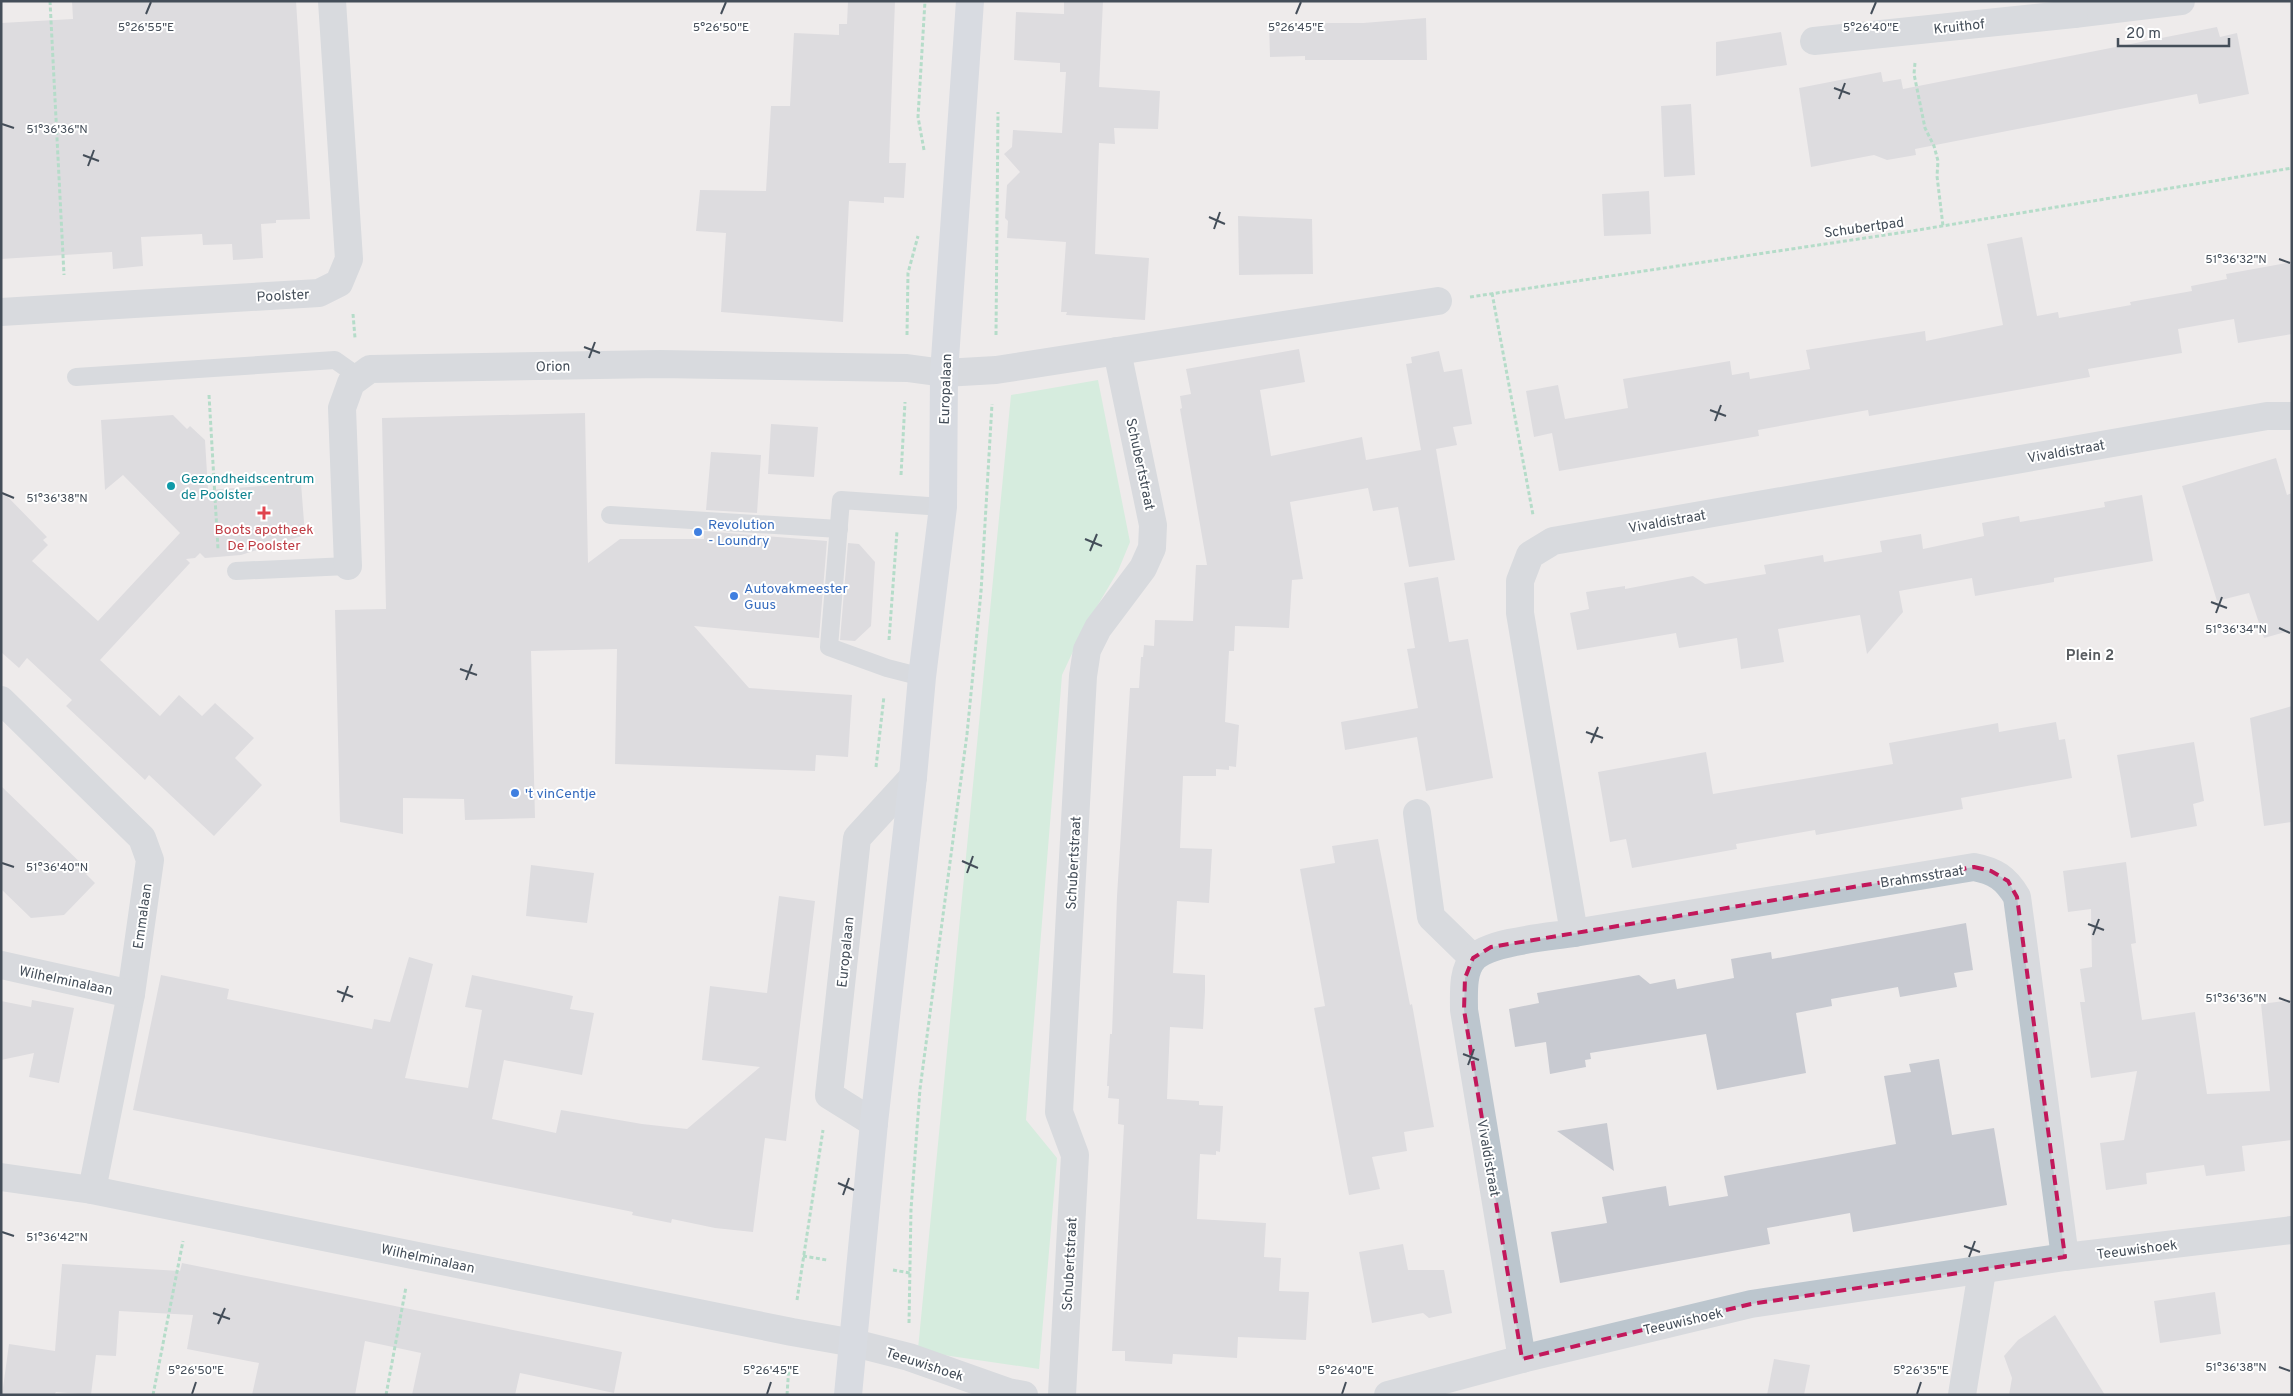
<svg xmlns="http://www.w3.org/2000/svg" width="2293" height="1396" viewBox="0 0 2293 1396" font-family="Overpass,sans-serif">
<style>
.green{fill:#b8eece}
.building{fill:#c8cad1}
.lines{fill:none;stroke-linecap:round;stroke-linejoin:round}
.path{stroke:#70cba1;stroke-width:3;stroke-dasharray:4 2.5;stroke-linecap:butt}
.lane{stroke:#bcc6ce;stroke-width:18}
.street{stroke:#bcc6ce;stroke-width:28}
.secondary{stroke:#bdc8d5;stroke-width:28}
.marked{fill:none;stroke:#c2185b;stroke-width:4;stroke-dasharray:10 6;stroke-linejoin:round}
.ticks{fill:none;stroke:#444e59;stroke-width:2}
.culture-dot{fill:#0f9aa8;stroke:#fff;stroke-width:2}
.health-dot{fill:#e0444e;stroke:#fff;stroke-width:2}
.shop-dot{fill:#3f7fe0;stroke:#fff;stroke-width:2}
.labels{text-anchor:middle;stroke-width:4;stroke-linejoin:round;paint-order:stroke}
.street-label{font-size:14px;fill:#444e59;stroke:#fff}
.culture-label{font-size:14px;fill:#0d838f;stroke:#fff;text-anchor:start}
.shop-label{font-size:14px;fill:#366cbe;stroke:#fff;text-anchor:start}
.health-label{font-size:14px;fill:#be3a42;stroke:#fff}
.neighbourhood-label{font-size:15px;font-weight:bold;fill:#585c60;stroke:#fff}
.ticks-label{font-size:12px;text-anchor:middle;fill:#444e59;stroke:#fff;stroke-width:4;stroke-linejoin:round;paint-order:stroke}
</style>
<rect width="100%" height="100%" fill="#eeebeb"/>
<polygon class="green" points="1098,380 1130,542 1118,571 1083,630 1062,675 1026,1120 1057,1158 1039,1369 930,1353 918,1349 1011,395"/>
<g class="building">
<polygon points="72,1 296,1 310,219 276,220 276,223 261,224 263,258 233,260 232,244 203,245 202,234 141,237 143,266 113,269 112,252 1,259 1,23 73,19"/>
<polygon points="848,1 895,1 889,163 906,163 904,198 884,197 884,203 849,201 843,322 721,312 726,233 696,231 700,190 766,191 771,106 790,106 794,33 839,35 839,24 847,24"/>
<polygon points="1064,1 1103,1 1099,87 1160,91 1158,129 1114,128 1115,144 1099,143 1095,254 1149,258 1145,320 1066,315 1067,312 1061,312 1066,242 1007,238 1008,221 1005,218 1007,185 1020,172 1004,154 1012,147 1013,130 1062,133 1066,72 1060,72 1060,63 1014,60 1016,12 1064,14"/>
<polygon points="1426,18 1427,60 1305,60 1305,56 1270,57 1269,23 1363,23"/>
<polygon points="2217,27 2220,37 2237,33 2249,94 2199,104 2197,94 1915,149 1916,155 1887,160 1874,155 1811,167 1799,88 1881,72 1883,82 1901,79 1903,89"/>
<polygon points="1781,32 1787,65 1716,76 1716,42"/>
<polygon points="1691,104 1695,175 1664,177 1661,106"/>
<polygon points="1649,191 1651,234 1604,236 1602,194"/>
<polygon points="1238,216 1312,219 1313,274 1239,275"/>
<polygon points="2022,237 2037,316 2058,312 2059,318 2131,305 2130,302 2192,291 2191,286 2227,279 2226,274 2292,262 2292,334 2238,343 2234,319 2178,329 2182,353 2088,369 2090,377 1869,416 1868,410 1758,430 1759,436 1559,471 1552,433 1534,437 1526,391 1558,385 1565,419 1628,408 1623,379 1730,361 1732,375 1749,372 1750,379 1810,369 1806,350 1925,331 1926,341 2003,325 1987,244"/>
<polygon points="1299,349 1305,382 1260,390 1271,456 1362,437 1366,460 1421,450 1406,364 1412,363 1411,357 1439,351 1444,372 1462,369 1472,424 1453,427 1457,445 1436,449 1455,560 1409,567 1398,507 1373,511 1368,488 1290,502 1303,579 1292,580 1289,628 1235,626 1234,651 1229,651 1225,722 1239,725 1236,767 1229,766 1229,770 1216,769 1216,776 1183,776 1180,848 1212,849 1209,903 1177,901 1173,973 1205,975 1205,991 1203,1029 1170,1027 1167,1099 1199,1101 1199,1105 1223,1106 1220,1152 1216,1151 1216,1155 1200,1154 1197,1219 1266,1223 1264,1257 1281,1258 1279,1291 1309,1292 1306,1340 1238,1337 1237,1358 1173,1354 1172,1364 1125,1361 1125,1351 1112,1351 1124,1125 1118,1124 1119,1099 1108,1098 1109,1086 1107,1086 1110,1034 1112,1034 1117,896 1130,688 1139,688 1141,657 1143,657 1144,645 1154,646 1155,620 1193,621 1196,565 1207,565 1180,409 1182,408 1180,396 1191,394 1186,369"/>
<polygon points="585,413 588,563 620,539 704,539 704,531 827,541 819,638 694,626 749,688 852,695 848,757 816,755 815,771 615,764 617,649 531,651 535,818 465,820 464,799 403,798 403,834 340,822 335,610 386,609 382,418"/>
<polygon points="173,415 187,429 190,426 205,440 208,490 301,483 305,535 241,555 205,558 200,553 195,558 186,559 190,563 100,660 160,716 179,695 202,716 215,703 254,738 235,758 262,785 214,836 149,775 145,780 66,706 72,700 27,658 19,668 1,652 1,490 47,537 43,540 48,545 32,561 98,621 180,533 123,475 105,490 101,420"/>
<polygon points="771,424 818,427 814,477 768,474"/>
<polygon points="711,452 761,455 757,513 706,510"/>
<polygon points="2276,458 2287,495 2292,493 2292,630 2264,638 2249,593 2217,601 2182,486"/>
<polygon points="2142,495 2153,561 2054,578 2054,582 1975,596 1972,578 1899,591 1903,612 1867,654 1860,615 1778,629 1784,662 1741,669 1737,638 1679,648 1676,633 1577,650 1570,613 1589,609 1586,592 1625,586 1625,589 1693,576 1705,584 1766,574 1764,565 1823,555 1824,562 1882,552 1880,541 1921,534 1923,549 1984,536 1982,523 2019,516 2020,522 2105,507 2104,502"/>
<polygon points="848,543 859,544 875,562 871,626 855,641 840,640"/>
<polygon points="1438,577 1449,642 1468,639 1493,778 1426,791 1417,737 1345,750 1341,722 1418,708 1407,649 1415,648 1404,583"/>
<polygon points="2292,706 2292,822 2264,826 2250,718"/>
<polygon points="2056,722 2059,740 2065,739 2072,778 1961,798 1963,809 1816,835 1815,830 1736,844 1737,849 1632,868 1626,839 1610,842 1598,772 1706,752 1713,794 1893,764 1889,743 1998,723 1999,732"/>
<polygon points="2194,742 2204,801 2193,804 2197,826 2131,838 2117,755"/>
<polygon points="1,786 89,871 86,874 95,883 64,915 31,918 1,889"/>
<polygon points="1378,839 1410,1005 1412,1004 1434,1127 1404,1132 1407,1151 1372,1157 1380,1189 1349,1195 1314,1008 1325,1006 1300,869 1335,863 1332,846"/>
<polygon points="2126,862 2136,943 2131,944 2142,1020 2195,1012 2207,1094 2270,1091 2261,1004 2292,1000 2292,1140 2242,1146 2245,1171 2206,1176 2204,1165 2146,1173 2147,1184 2106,1190 2100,1143 2124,1140 2137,1071 2091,1078 2080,1002 2085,1002 2080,969 2092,967 2091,909 2068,912 2063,871"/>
<polygon points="531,865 594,873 587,923 526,916"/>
<polygon points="779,896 815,901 786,1141 765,1138 753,1232 715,1228 672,1219 671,1223 632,1215 633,1212 133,1110 161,975 229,989 227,999 372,1029 374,1019 390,1022 409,957 433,964 405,1078 468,1088 482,1010 465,1007 472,975 573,996 570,1009 594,1013 582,1075 504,1060 492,1119 556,1133 561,1110 642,1124 687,1129 760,1067 702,1060 710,986 767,993"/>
<polygon points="1966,923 1973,970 1954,973 1957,987 1900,997 1898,987 1831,999 1832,1006 1796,1013 1806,1073 1717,1090 1706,1034 1590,1053 1591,1059 1585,1060 1586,1067 1550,1074 1546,1042 1515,1047 1509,1009 1539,1003 1537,993 1639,975 1650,984 1675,979 1677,989 1734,978 1731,959 1771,952 1772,959"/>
<polygon points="32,1000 74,1008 59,1083 29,1077 34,1053 1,1060 1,1001 31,1007"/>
<polygon points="1939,1059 1952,1135 1994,1128 2007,1205 1853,1232 1850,1213 1767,1228 1770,1244 1560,1283 1551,1232 1607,1223 1602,1197 1666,1186 1669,1206 1728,1196 1724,1176 1896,1144 1884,1076 1911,1072 1909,1064"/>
<polygon points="1607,1123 1614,1171 1557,1131"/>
<polygon points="1403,1244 1408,1270 1444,1270 1452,1313 1429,1318 1423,1313 1372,1323 1359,1252"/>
<polygon points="182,1263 622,1352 614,1393 520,1373 515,1395 412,1395 421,1353 365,1341 355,1395 252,1395 259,1363 187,1349 193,1315 119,1311 116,1356 96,1355 91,1395 56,1392 54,1395 2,1395 9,1344 55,1351 62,1264 180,1271"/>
<polygon points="2215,1292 2221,1334 2160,1343 2154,1301"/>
<polygon points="2055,1315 2105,1395 2009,1395 2012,1378 2004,1356 2018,1340"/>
<polygon points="1774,1359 1810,1365 1804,1395 1767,1395"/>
</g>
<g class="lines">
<g class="path">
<polyline points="50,1 64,275"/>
<polyline points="1915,63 1914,74 1925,128 1934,146 1938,161 1937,176 1943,226"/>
<polyline points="924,150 918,117 925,1"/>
<polyline points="1492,293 1533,515"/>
<polyline points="1470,297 1912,231 2292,168"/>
<polyline points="353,314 355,338"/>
<polyline points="907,335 908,273 918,236"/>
<polyline points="996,335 998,112"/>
<polyline points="209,395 218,549"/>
<polyline points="901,475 905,402"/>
<polyline points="889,640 897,531"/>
<polyline points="876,767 884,696"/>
<polyline points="803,1256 827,1260"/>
<polyline points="893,1270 910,1273"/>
<polyline points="797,1300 823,1130"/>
<polyline points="909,1323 911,1209 920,1089 967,734 981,592 992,404"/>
<polyline points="153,1395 183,1241"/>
<polyline points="386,1395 406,1287"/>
<polyline points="787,1395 789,1365"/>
</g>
<g class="lane">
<polyline points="76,377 335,360 359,377"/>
<polyline points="610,515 839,529"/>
<polyline points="236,571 348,566"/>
<polyline points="922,677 887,668 829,647 841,500 943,507"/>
</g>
<g class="street">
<polyline points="2074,14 2181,1"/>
<polyline points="1814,41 2074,14 2073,1"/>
<polyline points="1,312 319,293 339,283 349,259 332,1"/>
<polyline points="348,566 342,408 351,383 370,369 660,364 907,368 944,373 996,370 1438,301"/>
<polyline points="1,700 142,838 150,860 131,994 92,1190"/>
<polyline points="1417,813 1431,917 1473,958"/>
<path d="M 1574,933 L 1974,867 C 1995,871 2006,878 2017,897 L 2065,1257"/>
<polyline points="1,965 131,994"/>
<polyline points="874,1123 829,1095 857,838 913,777"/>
<polyline points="1,1177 92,1190 792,1332 854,1343 909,1357 1008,1392 1024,1395"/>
<path d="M 1522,1359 L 1464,1010 C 1464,994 1462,970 1474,958 C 1490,941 1550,937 1574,933 L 1520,613 L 1520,581 L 1530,555 L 1553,541 L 2267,416 L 2292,416"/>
<polyline points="1062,1395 1075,1155 1059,1112 1083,676 1087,650 1098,628 1143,568 1152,548 1153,525 1117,351"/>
<polyline points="1388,1395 1522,1359 1751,1304 2065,1257 2292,1230"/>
<polyline points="1962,1395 1982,1271"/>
</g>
<polyline class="secondary" points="848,1395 874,1123 913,777 922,677 943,507 944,373 970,1"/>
</g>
<path d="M0 0H2293V1396H0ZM 1974,867 L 1991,871 L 2008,881 L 2017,897 L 2065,1257 L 1751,1304 L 1522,1359 L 1464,1010 L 1465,978 L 1473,958 L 1491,947 Z" fill="#eeebeb" fill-opacity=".55" fill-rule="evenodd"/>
<path class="marked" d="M 1974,867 L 1991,871 L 2008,881 L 2017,897 L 2065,1257 L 1751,1304 L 1522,1359 L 1464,1010 L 1465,978 L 1473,958 L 1491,947 Z"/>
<path class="ticks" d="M 146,14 L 151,2M 721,14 L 726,2M 1296,14 L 1301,2M 1871,14 L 1876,2M 1834,88 L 1850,94M 1839,99 L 1845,83M 2,124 L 14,128M 83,155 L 99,161M 88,166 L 94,150M 1209,217 L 1225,224M 1214,229 L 1220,212M 2279,259 L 2290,263M 584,347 L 600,353M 589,358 L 595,342M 1710,410 L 1726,416M 1715,421 L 1721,405M 2,493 L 14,498M 1085,539 L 1102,546M 1090,551 L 1097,534M 2211,602 L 2227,608M 2216,613 L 2222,597M 2279,628 L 2290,633M 460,669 L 477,675M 466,680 L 472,664M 1586,732 L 1603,738M 1591,743 L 1598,727M 962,861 L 978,868M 2,863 L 14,867M 967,873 L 973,856M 2088,924 L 2104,930M 2093,935 L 2099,919M 337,991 L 353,997M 2279,998 L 2290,1002M 342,1002 L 348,986M 1463,1054 L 1479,1060M 1468,1065 L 1474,1049M 838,1183 L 854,1190M 843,1195 L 849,1178M 2,1232 L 14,1236M 1964,1246 L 1980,1252M 1969,1257 L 1975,1241M 213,1313 L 230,1319M 218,1324 L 225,1308M 2279,1367 L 2290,1371M 192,1394 L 196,1382M 767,1394 L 771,1382M 1342,1394 L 1346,1382M 1917,1394 L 1921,1382"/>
<circle class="culture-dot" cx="171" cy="486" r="5"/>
<path class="health-dot" d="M261.5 505.5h5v5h5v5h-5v5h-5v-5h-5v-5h5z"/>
<g class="shop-dot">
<circle cx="698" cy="532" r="5"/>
<circle cx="734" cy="596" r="5"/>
<circle cx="515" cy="793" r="5"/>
</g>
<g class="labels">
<g class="street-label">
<text transform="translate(1959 26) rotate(-6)" y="5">Kruithof</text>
<text transform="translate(1864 227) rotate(-8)" y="5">Schubertpad</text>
<text transform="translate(283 295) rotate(-3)" y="5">Poolster</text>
<text transform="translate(553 366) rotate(-1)" y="5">Orion</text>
<text transform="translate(945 389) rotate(-88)" y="5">Europalaan</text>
<text transform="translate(2066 451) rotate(-10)" y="5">Vivaldistraat</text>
<text transform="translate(1141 464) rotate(78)" y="5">Schubertstraat</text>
<text transform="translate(1667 521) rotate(-10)" y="5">Vivaldistraat</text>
<text transform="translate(1073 863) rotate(-87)" y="5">Schubertstraat</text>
<text transform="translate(1922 876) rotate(-9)" y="5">Brahmsstraat</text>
<text transform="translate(142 916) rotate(-82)" y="5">Emmalaan</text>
<text transform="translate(845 952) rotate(-84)" y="5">Europalaan</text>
<text transform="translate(66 980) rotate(12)" y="5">Wilhelminalaan</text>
<text transform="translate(1489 1158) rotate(80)" y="5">Vivaldistraat</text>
<text transform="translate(2137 1249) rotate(-7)" y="5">Teeuwishoek</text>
<text transform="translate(428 1258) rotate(12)" y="5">Wilhelminalaan</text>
<text transform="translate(1069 1264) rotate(-87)" y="5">Schubertstraat</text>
<text transform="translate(1683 1321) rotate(-13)" y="5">Teeuwishoek</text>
<text transform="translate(925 1364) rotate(18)" y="5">Teeuwishoek</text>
</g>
<g class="culture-label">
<text x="181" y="483">Gezondheidscentrum<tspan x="181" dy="16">de Poolster</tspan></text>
</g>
<g class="shop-label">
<text x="708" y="529">Revolution<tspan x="708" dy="16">- Loundry</tspan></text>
<text x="744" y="593">Autovakmeester<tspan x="744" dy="16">Guus</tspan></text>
<text x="525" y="798">'t vinCentje</text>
</g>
<g class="health-label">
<text x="264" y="534">Boots apotheek<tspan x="264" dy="16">De Poolster</tspan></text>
</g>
<g class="neighbourhood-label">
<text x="2090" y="660">Plein 2</text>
</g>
</g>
<g class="ticks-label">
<text x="1871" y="31">5°26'40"E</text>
<text x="146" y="31">5°26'55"E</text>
<text x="721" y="31">5°26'50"E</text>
<text x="1296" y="31">5°26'45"E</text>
<text x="57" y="133">51°36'36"N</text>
<text x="2236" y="263">51°36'32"N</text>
<text x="57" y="502">51°36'38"N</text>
<text x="2236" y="633">51°36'34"N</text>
<text x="57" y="871">51°36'40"N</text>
<text x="2236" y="1002">51°36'36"N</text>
<text x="57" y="1241">51°36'42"N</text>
<text x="2236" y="1371">51°36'38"N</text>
<text x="196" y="1374">5°26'50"E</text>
<text x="771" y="1374">5°26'45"E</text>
<text x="1346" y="1374">5°26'40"E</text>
<text x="1921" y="1374">5°26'35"E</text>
</g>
<rect width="2293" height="1396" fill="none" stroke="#444e59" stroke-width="5"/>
<path d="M2118 38v8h111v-8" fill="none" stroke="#444e59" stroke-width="2.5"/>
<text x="2126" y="38" font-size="15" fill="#444e59" stroke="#ffffff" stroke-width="4" paint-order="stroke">20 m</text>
</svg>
